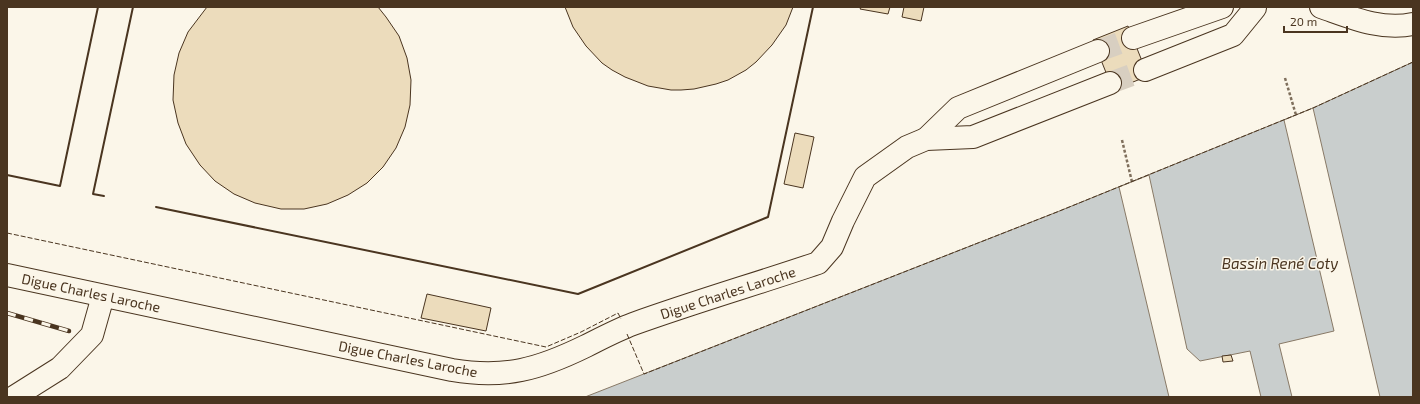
<svg xmlns="http://www.w3.org/2000/svg" width="1420" height="404" viewBox="0 0 1420 404" font-family="'Exo 2',sans-serif">
<style>
.water{fill:#c9cecd;stroke:#887966}
.pier{fill:#fbf6e9;stroke:#887966}
.building{fill:#ecdcbc;stroke:#4a3520}
.lines{fill:none;stroke-linecap:round;stroke-linejoin:round}
.minor-tunnel{stroke:#d8cfc1;stroke-width:22;stroke-dasharray:22 11;stroke-linecap:butt}
.minor-casing{stroke:#4a3520;stroke-width:24}
.path{stroke:#7f6f5c;stroke-width:2.5;stroke-dasharray:3 2;stroke-linecap:butt}
.minor{stroke:#fbf6e9;stroke-width:22}
.rail-casing{stroke:#4a3520;stroke-width:4.5}
.rail{stroke:#fbf6e9;stroke-width:3;stroke-dasharray:9;stroke-linecap:butt}
.fence{stroke:#4a3520;stroke-width:1;stroke-dasharray:5 2;stroke-linecap:butt}
.wall{stroke:#4a3520;stroke-width:2}
.labels{text-anchor:middle;stroke-width:3;stroke-linejoin:round;paint-order:stroke}
.street-label{font-size:14px;fill:#4a3520;stroke:#fbf6e9}
.water-label{font-size:15px;font-style:italic;fill:#4a3520;stroke:#fbf6e9}
</style>
<rect width="100%" height="100%" fill="#fbf6e9"/>
<polygon class="water" points="1413,62 1413,397 585,397 1057,212 1313,108"/>
<g class="pier">
<polygon points="1313,108 1380,397 1292,397 1279,344 1334,331 1284,120"/>
<polygon points="1149,175 1187,349 1200,361 1250,351 1261,397 1169,397 1119,187"/>
</g>
<g class="building">
<polygon points="207,7 378,7 386,17 399,36 407,58 411,80 410,105 405,127 396,148 383,167 367,183 348,195 327,204 304,209 281,209 255,203 234,194 215,181 200,165 186,144 178,123 173,100 174,75 179,53 188,32"/>
<polygon points="565,7 793,7 786,25 772,45 756,62 746,70 728,80 716,84 694,89 681,90 671,90 648,86 625,77 612,70 602,63 586,46 573,27"/>
<polygon points="861,7 890,7 888,14 860,9"/>
<polygon points="904,7 924,7 921,21 902,17"/>
<polygon points="1128,26 1148,76 1113,90 1093,40"/>
<polygon points="795,133 814,137 803,188 784,184"/>
<polygon points="427,294 491,308 486,331 421,318"/>
<polygon points="1231,355 1233,361 1223,362 1222,356"/>
</g>
<g class="lines">
<g class="minor-tunnel">
<polyline points="1098,51 1133,38"/>
<polyline points="1110,83 1145,70"/>
</g>
<defs>
<g id="minor">
<path d="M 1321,7 C 1350,17 1381,31 1413,24"/>
<polyline points="1133,38 1222,7"/>
<polyline points="1145,70 1233,35 1255,8"/>
<polyline points="926,139 958,108 1098,51"/>
<path d="M 7,275 L 452,370 C 505,379 539,369 586,346 C 602,338 617,330 633,324 C 694,302 756,284 818,263 L 832,247 L 843,221 L 865,177 L 907,147 L 926,139 L 973,137 L 1110,83"/>
<polyline points="14,397 60,368 92,335 103,296"/>
</g>
</defs>
<use href="#minor" class="minor-casing"/>
<g class="path">
<polyline points="1285,78 1296,115"/>
<polyline points="1122,140 1132,182"/>
</g>
<use href="#minor" class="minor"/>
<defs>
<polyline id="rail" points="7,313 69,331"/>
</defs>
<use href="#rail" class="rail-casing"/>
<use href="#rail" class="rail"/>
<g class="fence">
<polyline points="7,233 546,347 581,332 618,313 621,319"/>
<polyline points="627,334 644,374 1057,212 1313,108 1413,62"/>
</g>
<g class="wall">
<polyline points="7,175 60,186 98,7"/>
<polyline points="104,196 93,194 133,7"/>
<polyline points="156,207 578,294 768,217 813,7"/>
</g>
</g>
<g class="labels">
<g class="street-label">
<text transform="translate(91 293) rotate(12)" y="5">Digue Charles Laroche</text>
<text transform="translate(728 293) rotate(-18)" y="5">Digue Charles Laroche</text>
<text transform="translate(408 359) rotate(11)" y="5">Digue Charles Laroche</text>
</g>
<g class="water-label">
<text x="1280" y="269">Bassin René Coty</text>
</g>
</g>
<rect width="1420" height="404" fill="none" stroke="#4a3520" stroke-width="16"/>
<path d="M1284 26v6h63v-6" fill="none" stroke="#4a3520" stroke-width="2"/>
<text x="1290" y="26" font-size="12" fill="#4a3520" stroke="#fbf6e9" stroke-width="3" paint-order="stroke">20 m</text>
</svg>
